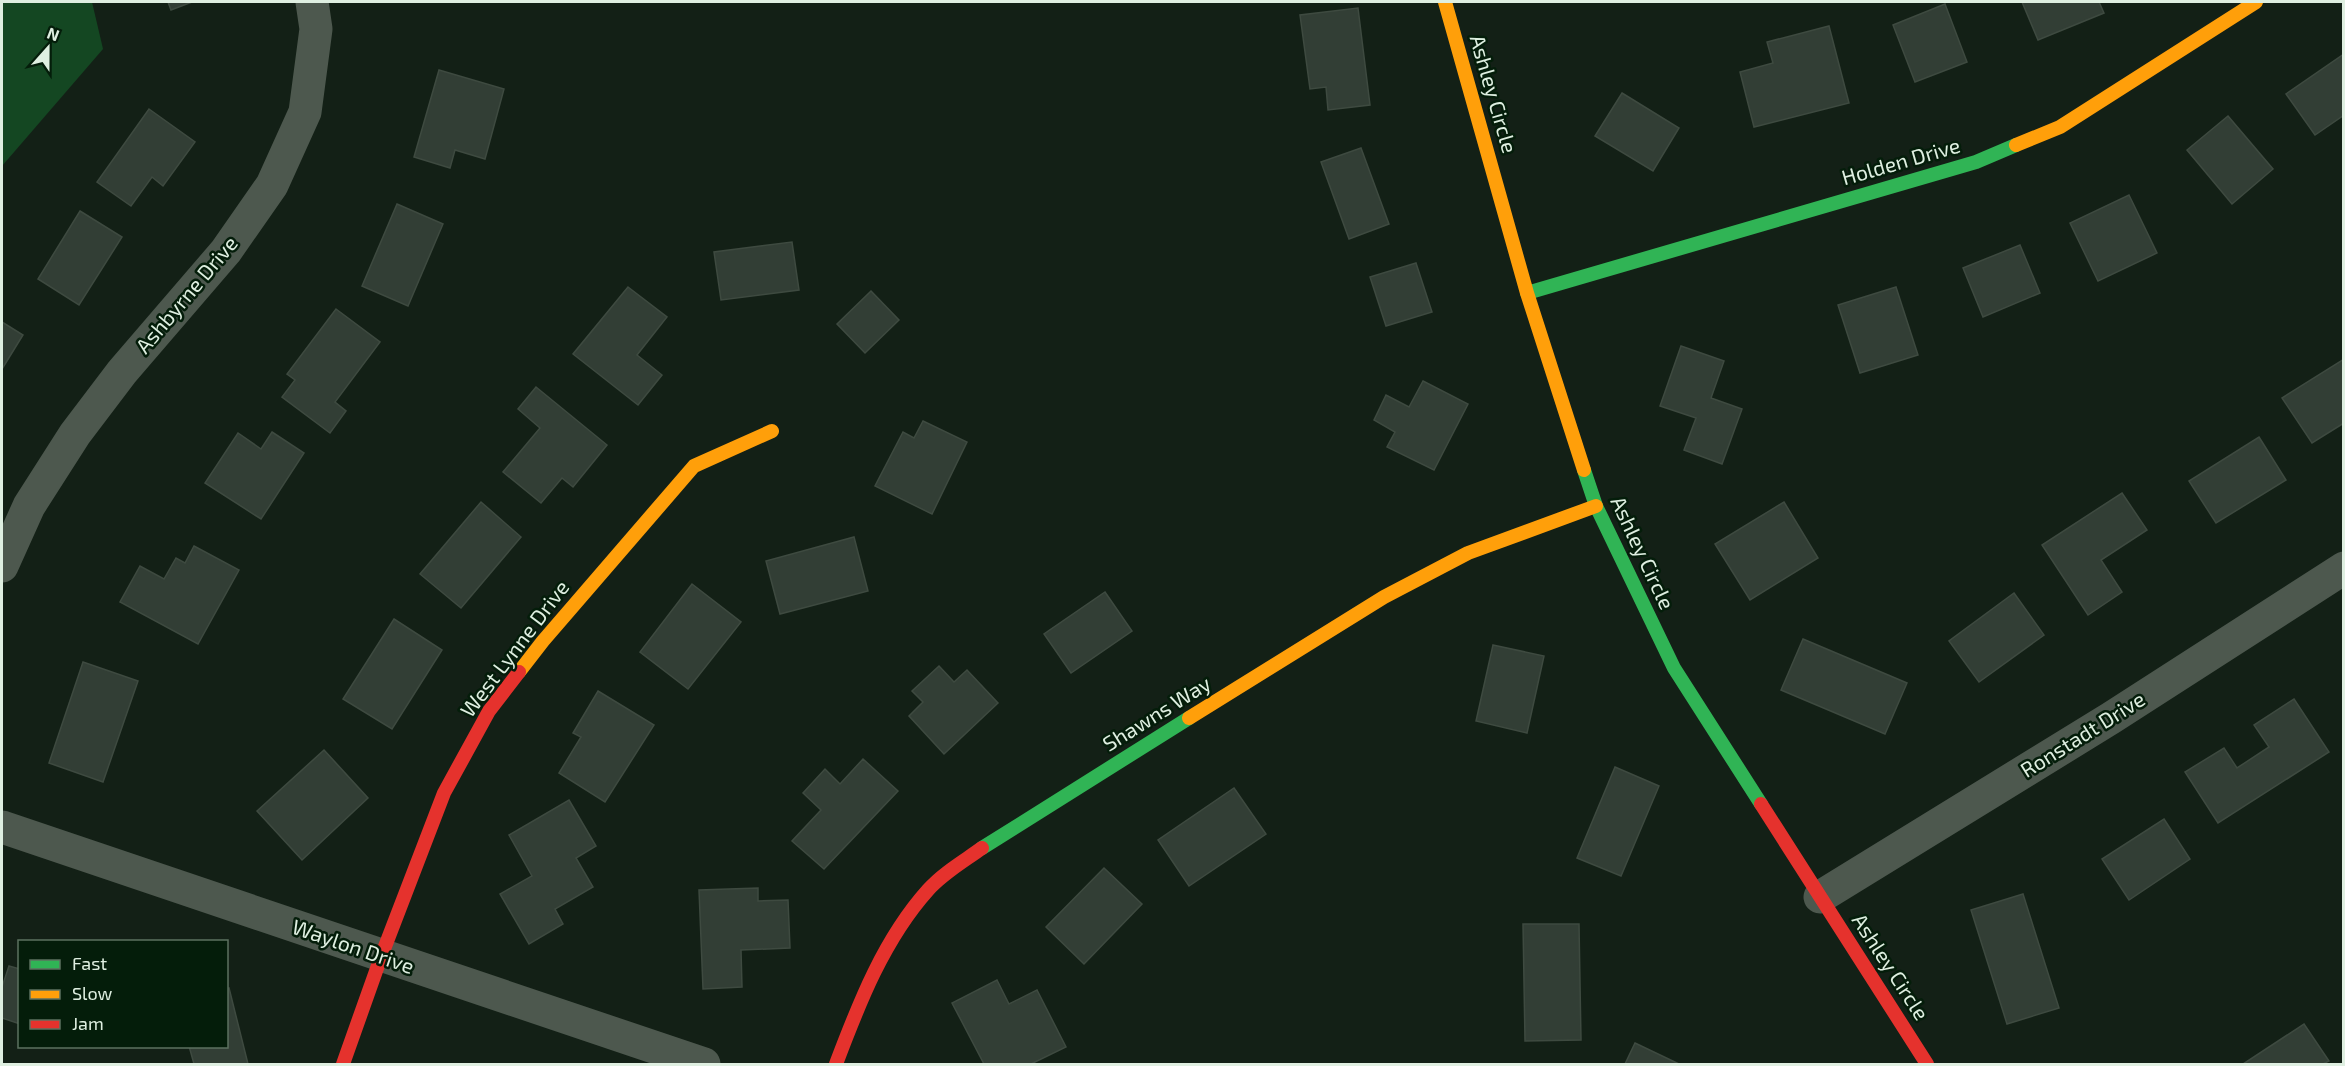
<svg xmlns="http://www.w3.org/2000/svg" width="2345" height="1066" viewBox="0 0 2345 1066" font-family="'Exo 2',sans-serif">
<style>
.green{fill:#144722}
.building{fill:#323e35;stroke:#3e4a40;stroke-width:1.5}
.lines{fill:none;stroke-linecap:round;stroke-linejoin:round}
.street{stroke:#4d584e;stroke-width:33}
.fast{stroke:#30b455;stroke-width:14}
.slow{stroke:#ff9f0a;stroke-width:14}
.jam{stroke:#e5322d;stroke-width:14}
.labels{text-anchor:middle;stroke-width:5;stroke-linejoin:round;paint-order:stroke}
.street-label{font-size:21px;fill:#dfefe1;stroke:#041d0a}
</style>
<rect width="100%" height="100%" fill="#132016"/>
<polygon class="green" points="2,2 92,2 103,49 2,166"/>
<g class="building">
<polygon points="168,2 192,2 171,10"/>
<polygon points="2022,2 2099,2 2104,13 2038,40"/>
<polygon points="1945,4 1967,62 1915,82 1893,25"/>
<polygon points="1358,8 1370,105 1328,110 1326,87 1310,89 1300,15"/>
<polygon points="1829,26 1849,103 1754,127 1740,72 1773,63 1767,42"/>
<polygon points="2344,54 2344,115 2315,135 2286,94"/>
<polygon points="439,70 504,89 485,159 455,150 450,168 414,157"/>
<polygon points="1622,93 1679,128 1653,171 1595,136"/>
<polygon points="149,109 195,142 163,186 152,177 131,206 97,182"/>
<polygon points="2228,116 2273,169 2232,204 2187,150"/>
<polygon points="1361,148 1389,224 1349,239 1321,162"/>
<polygon points="2129,195 2157,253 2098,281 2070,223"/>
<polygon points="397,204 443,224 408,306 362,286"/>
<polygon points="80,211 122,237 79,305 38,279"/>
<polygon points="792,242 799,290 721,300 714,252"/>
<polygon points="2020,245 2040,293 1983,317 1963,268"/>
<polygon points="1416,263 1432,312 1386,326 1370,277"/>
<polygon points="628,287 667,317 637,355 662,375 638,405 573,354"/>
<polygon points="1896,287 1918,355 1860,373 1838,305"/>
<polygon points="871,291 899,320 865,353 837,324"/>
<polygon points="336,309 380,342 335,402 346,411 330,433 282,397 295,380 287,374"/>
<polygon points="2,322 23,335 2,369"/>
<polygon points="1681,346 1724,361 1711,398 1742,409 1722,464 1684,450 1696,418 1660,406"/>
<polygon points="2344,359 2344,423 2312,443 2282,398"/>
<polygon points="1423,381 1468,404 1434,470 1387,447 1395,432 1374,420 1386,395 1409,407"/>
<polygon points="536,387 607,445 573,487 562,478 541,503 503,472 540,428 518,409"/>
<polygon points="923,421 967,442 932,514 875,486 903,432 914,438"/>
<polygon points="272,432 304,453 261,519 205,483 238,433 261,449"/>
<polygon points="2259,437 2286,480 2216,523 2189,481"/>
<polygon points="2122,493 2147,530 2101,560 2122,592 2088,615 2042,545"/>
<polygon points="481,502 521,537 461,608 420,574"/>
<polygon points="1784,502 1818,558 1750,600 1715,544"/>
<polygon points="854,537 868,591 780,614 766,561"/>
<polygon points="194,546 239,570 198,644 120,602 140,566 164,579 176,558 185,563"/>
<polygon points="692,584 741,622 688,689 640,652"/>
<polygon points="1105,592 1132,631 1071,673 1044,634"/>
<polygon points="2014,593 2044,635 1979,682 1949,641"/>
<polygon points="394,619 442,650 392,729 343,699"/>
<polygon points="1803,639 1907,683 1885,734 1781,690"/>
<polygon points="1493,645 1544,656 1527,733 1476,721"/>
<polygon points="83,662 138,681 103,782 49,763"/>
<polygon points="939,666 954,682 967,670 998,703 944,754 909,716 923,702 912,691"/>
<polygon points="598,691 654,725 605,802 559,773 581,737 573,733"/>
<polygon points="2294,699 2329,752 2218,823 2185,772 2224,748 2237,768 2269,747 2254,725"/>
<polygon points="324,750 368,798 302,860 257,811"/>
<polygon points="863,759 898,791 824,869 792,841 821,810 803,793 825,769 840,784"/>
<polygon points="1615,767 1659,786 1621,876 1577,858"/>
<polygon points="1234,788 1266,834 1189,886 1158,840"/>
<polygon points="569,800 596,846 576,858 593,887 555,909 563,924 529,944 500,894 532,876 509,835"/>
<polygon points="2164,819 2190,859 2129,900 2102,859"/>
<polygon points="1104,868 1142,904 1084,964 1046,927"/>
<polygon points="758,888 758,901 788,900 790,948 741,950 742,987 703,989 699,890"/>
<polygon points="2023,894 2059,1008 2007,1024 1971,910"/>
<polygon points="1523,924 1579,924 1581,1040 1525,1041"/>
<polygon points="9,966 20,969 20,1024 2,1018 2,987"/>
<polygon points="997,980 1009,1004 1037,990 1066,1047 1031,1064 984,1064 952,1003"/>
<polygon points="229,988 248,1064 194,1064 189,1046 226,1046 226,989"/>
<polygon points="2304,1024 2329,1061 2323,1064 2243,1064"/>
<polygon points="1635,1043 1679,1064 1625,1064"/>
</g>
<g class="lines">
<g class="street">
<polyline points="2,566 29,506 75,434 122,372 226,251 272,185 305,112 316,29 312,2"/>
<polyline points="2,827 704,1064"/>
<polyline points="1820,897 2111,718 2344,568"/>
</g>
<g class="fast">
<polyline points="1527,293 1976,162 2016,145"/>
<polyline points="1584,470 1596,506 1674,668 1761,804"/>
<polyline points="982,848 1189,718"/>
</g>
<g class="slow">
<polyline points="1445,2 1527,293 1584,470"/>
<polyline points="2016,145 2060,127 2256,2"/>
<polyline points="519,672 543,641 694,466 772,431"/>
<polyline points="1189,718 1384,597 1468,553 1596,506"/>
</g>
<g class="jam">
<polyline points="1761,804 1927,1064"/>
<polyline points="343,1064 381,957 444,793 489,711 519,672"/>
<path d="M 836,1064 C 859,1003 884,939 928,890 C 943,873 964,861 982,848"/>
</g>
</g>
<g class="labels">
<g class="street-label">
<text transform="translate(1493 94) rotate(74)" y="7">Ashley Circle</text>
<text transform="translate(1901 162) rotate(-16)" y="7">Holden Drive</text>
<text transform="translate(187 295) rotate(-50)" y="7">Ashbyrne Drive</text>
<text transform="translate(1642 553) rotate(65)" y="7">Ashley Circle</text>
<text transform="translate(515 649) rotate(-53)" y="7">West Lynne Drive</text>
<text transform="translate(1157 714) rotate(-32)" y="7">Shawns Way</text>
<text transform="translate(2083 735) rotate(-32)" y="7">Ronstadt Drive</text>
<text transform="translate(353 947) rotate(19)" y="7">Waylon Drive</text>
<text transform="translate(1890 967) rotate(57)" y="7">Ashley Circle</text>
</g>
</g>
<rect width="2345" height="1066" fill="none" stroke="#dfefe1" stroke-width="6"/>
<rect x="18" y="940" width="210" height="108" fill="#041d0a" stroke="#5c7160" stroke-width="1.5"/>
<rect x="30" y="960" width="30" height="9" fill="#30b455" stroke="#5c7160" stroke-width="1.5"/>
<text x="72" y="970" font-size="18" fill="#dfefe1">Fast</text>
<rect x="30" y="990" width="30" height="9" fill="#ff9f0a" stroke="#5c7160" stroke-width="1.5"/>
<text x="72" y="1000" font-size="18" fill="#dfefe1">Slow</text>
<rect x="30" y="1020" width="30" height="9" fill="#e5322d" stroke="#5c7160" stroke-width="1.5"/>
<text x="72" y="1030" font-size="18" fill="#dfefe1">Jam</text>
<g transform="translate(48 48) rotate(21)" stroke="#041d0a" stroke-width="4.5" paint-order="stroke">
<path d="M0-4.5L10 22L0 15L-10 22Z" fill="#dfefe1"/>
<text y="-9" font-size="16" font-weight="bold" text-anchor="middle" fill="#dfefe1">N</text>
</g>
</svg>
